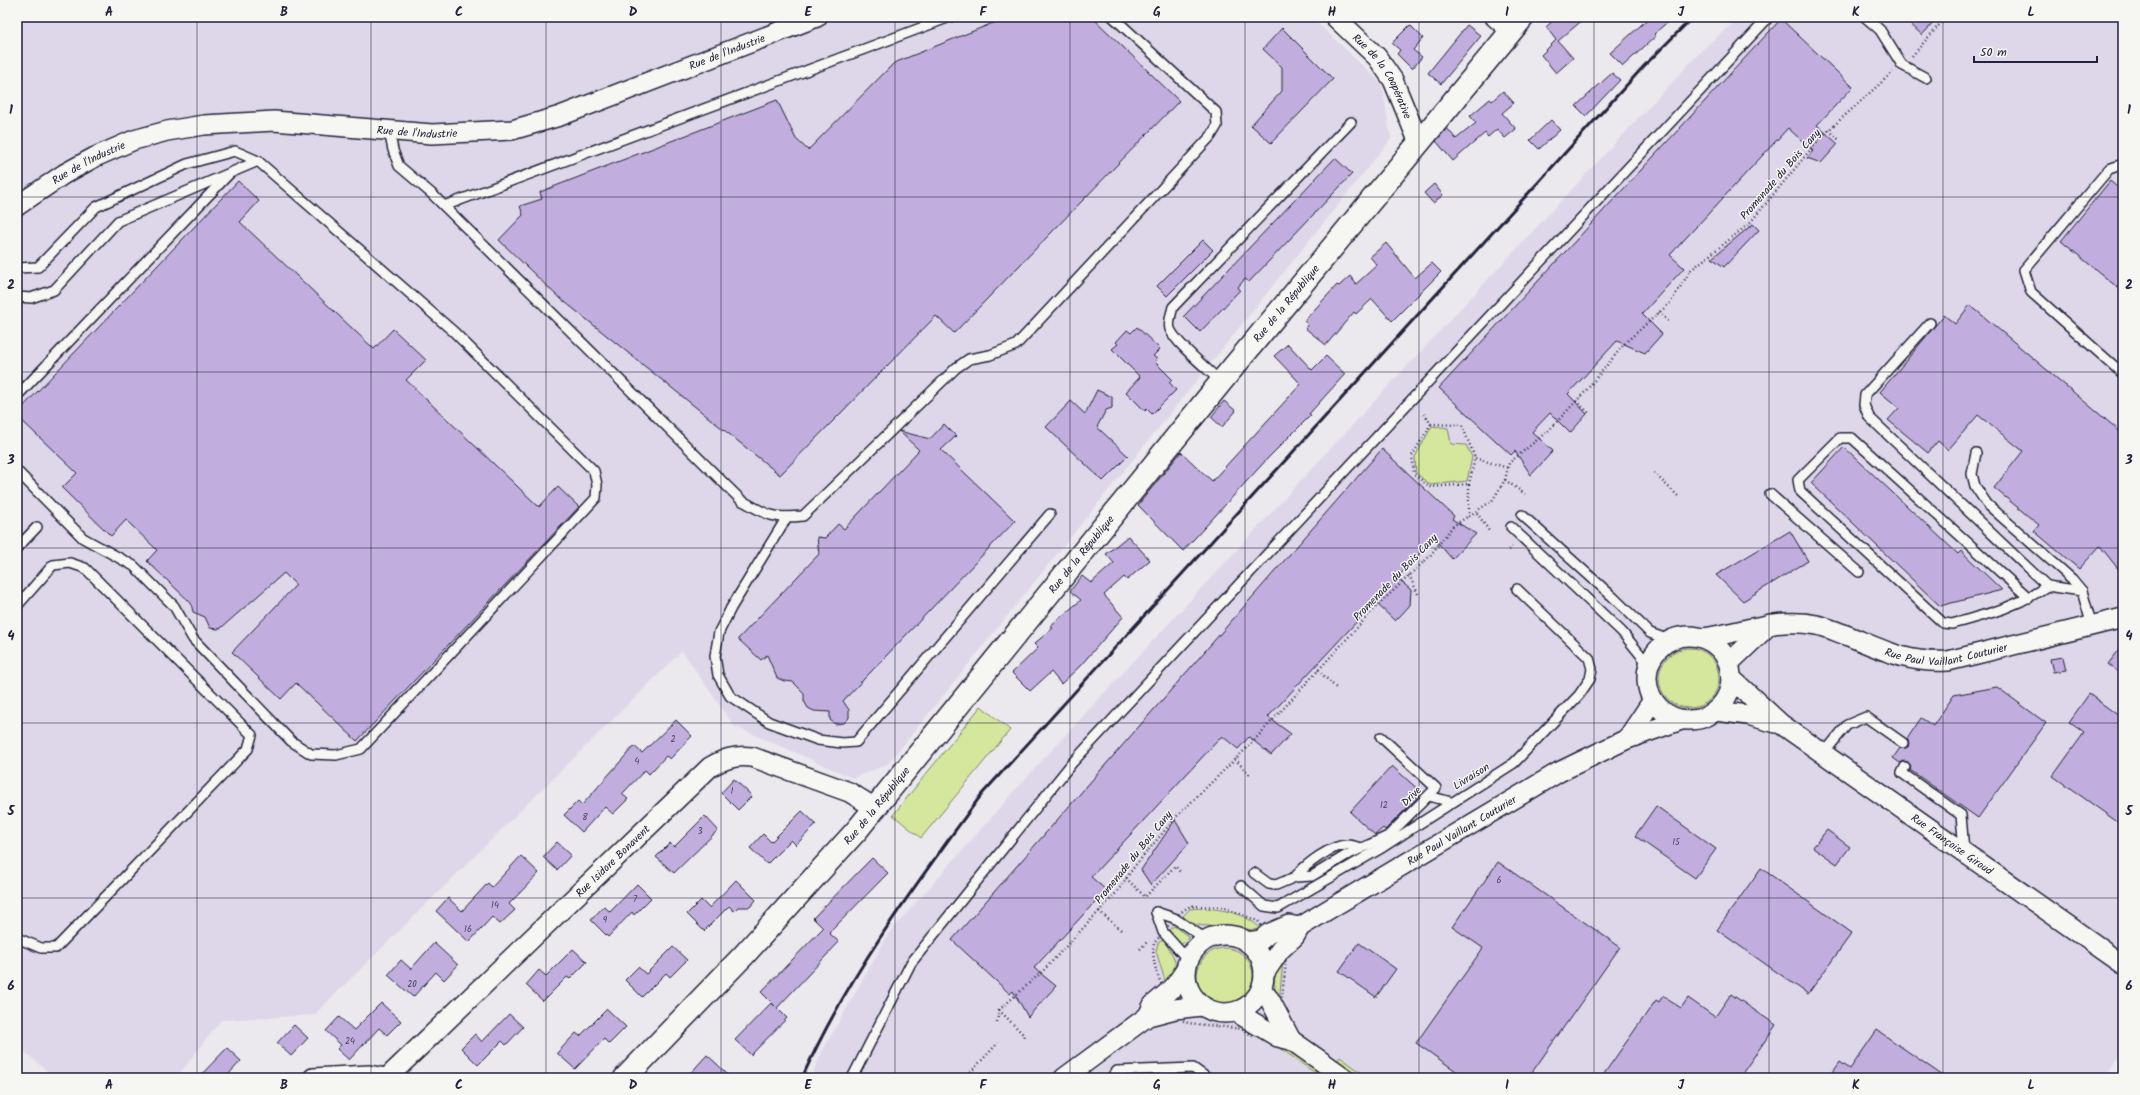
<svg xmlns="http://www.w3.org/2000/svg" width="2140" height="1095" viewBox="0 0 2140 1095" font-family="Kalam,sans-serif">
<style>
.built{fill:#ded7e9}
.green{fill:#d4e79c;stroke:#7b846c}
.building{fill:#c1aede;stroke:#22223b}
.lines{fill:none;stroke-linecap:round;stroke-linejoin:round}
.lane-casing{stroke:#22223b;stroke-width:12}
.street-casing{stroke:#22223b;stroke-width:22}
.secondary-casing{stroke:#22223b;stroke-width:25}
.path{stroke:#22223b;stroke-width:2.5;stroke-dasharray:1 3;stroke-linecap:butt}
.lane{stroke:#f6f6f2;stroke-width:9}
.street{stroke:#f6f6f2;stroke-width:19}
.secondary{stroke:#f6f6f2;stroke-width:22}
.rail{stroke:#22223b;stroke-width:3}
.grid{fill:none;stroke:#22223b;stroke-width:1;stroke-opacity:0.55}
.labels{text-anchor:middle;stroke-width:3;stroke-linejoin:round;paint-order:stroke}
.number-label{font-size:9px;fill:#4a4564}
.street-label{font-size:11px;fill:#22223b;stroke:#f6f6f2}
.neatline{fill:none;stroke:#22223b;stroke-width:1.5}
.grid-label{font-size:13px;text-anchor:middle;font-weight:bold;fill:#22223b}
</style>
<rect width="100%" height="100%" fill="#ebe8ee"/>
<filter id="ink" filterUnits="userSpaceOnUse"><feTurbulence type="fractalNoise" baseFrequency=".025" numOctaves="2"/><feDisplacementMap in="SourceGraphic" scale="8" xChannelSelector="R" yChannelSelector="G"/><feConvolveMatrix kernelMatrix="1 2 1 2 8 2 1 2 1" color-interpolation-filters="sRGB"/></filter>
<g filter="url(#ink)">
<g class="built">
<polygon points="17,17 1311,17 1382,84 1391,139 888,764 853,778 734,726 682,651 314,1015 221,1020 176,1078 55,1078 17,1045"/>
<polygon points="1740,17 2123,17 2123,1053 2105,1078 811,1078 822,1052 889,933 1036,767 1394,380 1703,49"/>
</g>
<g class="green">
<polygon points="1432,426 1448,428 1451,444 1466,445 1472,457 1467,481 1430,485 1416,473 1415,457"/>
<circle cx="1689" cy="678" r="30"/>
<polygon points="981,706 1010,730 921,838 893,815"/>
<path d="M 1190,909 C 1211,906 1249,912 1261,930 C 1251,931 1243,928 1234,926 C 1216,923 1197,932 1183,916 Z"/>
<polygon points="1174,926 1189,937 1181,945 1169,930"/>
<path d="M 1163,940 C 1177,961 1180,964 1167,987 L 1156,951 L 1158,943 Z"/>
<circle cx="1225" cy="976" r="28"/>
<path d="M 1283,960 L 1279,1003 C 1273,987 1272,974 1283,960 Z"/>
<polygon points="1267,1036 1331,1078 1322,1078 1266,1038"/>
<polygon points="1340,1057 1369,1078 1361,1078 1337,1061"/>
</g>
<g class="building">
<polygon points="1008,17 1092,17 1179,101 954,333 936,316 780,475 555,294 499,240 523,215 520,206 542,199 540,192 777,100 796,139 808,150 894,63"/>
<polygon points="1557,17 1586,17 1558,41 1573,58 1556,73 1541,55 1556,40 1546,27"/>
<polygon points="1650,17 1673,17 1654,34 1656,36 1623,66 1610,53"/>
<polygon points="1903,17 1939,17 1922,35"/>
<polygon points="1781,19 1853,87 1817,125 1838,144 1821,163 1807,158 1813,151 1788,128 1670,255 1684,268 1642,314 1662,334 1645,353 1617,341 1568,394 1587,414 1570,433 1550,413 1532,432 1553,451 1531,475 1515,451 1511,455 1439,388"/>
<polygon points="1410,25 1423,38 1413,50 1422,57 1412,69 1397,54 1400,50 1392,43"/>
<polygon points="1467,25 1481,36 1441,84 1428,73"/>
<polygon points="1282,28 1333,79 1271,143 1251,125 1282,91 1282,67 1263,49"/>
<polygon points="1612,73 1620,80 1586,116 1576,106"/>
<polygon points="1503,91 1514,103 1502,113 1516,129 1505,138 1497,129 1488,137 1485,133 1453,161 1436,141 1447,128 1456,139 1476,123 1470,116 1490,99 1492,101"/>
<polygon points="1551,120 1560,130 1539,149 1530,140"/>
<polygon points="1335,158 1352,174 1249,282 1245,279 1238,287 1240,290 1200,332 1184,316"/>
<polygon points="238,181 259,201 240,222 374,349 393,329 426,360 406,380 539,507 558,487 579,507 357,741 296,683 281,699 232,652 296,585 284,573 221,628 218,629 210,628 205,617 193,612 191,603 147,561 157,550 126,520 111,536 62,488 77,473 17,416 17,413"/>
<polygon points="2110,181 2123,192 2123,292 2061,241"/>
<polygon points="1434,184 1443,195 1433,203 1424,193"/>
<polygon points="1753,224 1759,230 1724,267 1712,258"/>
<polygon points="1203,240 1213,250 1167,296 1157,286"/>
<polygon points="1386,243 1415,278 1432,263 1441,272 1392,321 1372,299 1356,314 1354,312 1326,345 1305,328 1308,324 1304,321 1337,285 1339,286 1350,276 1356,284 1377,265 1370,257"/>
<polygon points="1970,305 2123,434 2123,575 2100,546 2079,569 2034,531 2039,525 1994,488 2023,451 1978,415 1948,450 1938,441 1928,453 1888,420 1899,408 1880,392 1944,315 1955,324"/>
<polygon points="1137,327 1160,349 1153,356 1157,359 1155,362 1172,379 1169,382 1176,390 1152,414 1147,409 1145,411 1126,392 1140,377 1112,349 1118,344 1116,342 1127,330 1131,333"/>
<polygon points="1288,344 1312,370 1326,356 1345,374 1309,414 1311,415 1268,458 1183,551 1138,505 1181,452 1212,481 1301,384 1274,356"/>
<polygon points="1097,390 1112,397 1112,408 1106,410 1097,427 1128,456 1103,481 1046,427 1071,401 1085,414"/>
<polygon points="1224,401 1236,411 1222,427 1211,417"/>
<polygon points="944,424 956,436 941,450 1015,521 843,701 849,710 849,718 844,723 835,724 830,720 830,712 814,711 808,708 804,701 804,693 793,682 784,681 777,678 767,655 761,660 738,639 819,554 817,537 825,538 838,524 844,529 919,450 899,431 930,439"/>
<polygon points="1844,447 1958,554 1961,551 2002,590 1940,606 1811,483"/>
<polygon points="1382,449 1454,516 1452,519 1476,534 1452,559 1434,538 1397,578 1411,590 1410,605 1401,615 1395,621 1375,602 1268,717 1291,734 1271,755 1249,737 1238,749 1222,736 1091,877 1106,890 1034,968 1056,986 1028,1017 1013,991 1010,994 952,940"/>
<polygon points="1790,531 1808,561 1743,601 1716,575"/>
<polygon points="1128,536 1150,560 1127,580 1124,577 1104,595 1123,617 1080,666 1061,684 1051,672 1030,691 1012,673 1038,648 1034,644 1053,628 1050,626 1081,600 1070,591 1082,576 1091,583 1114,563 1106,554"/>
<polygon points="2123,645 2123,676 2108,664"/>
<polygon points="2063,657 2066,670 2053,672 2050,659"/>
<polygon points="1997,687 2046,723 1978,818 1910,770 1911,766 1908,762 1904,761 1900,763 1893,758 1900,748 1908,747 1909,743 1907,739 1921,718 1933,726 1954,695"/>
<polygon points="2089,694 2123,719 2123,826 2053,776 2084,733 2069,722"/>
<polygon points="676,720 692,736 670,759 666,756 649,774 645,770 622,794 628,799 613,814 605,807 582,832 564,815 578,801 582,805 634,746 642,753"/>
<polygon points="1392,766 1421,792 1416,797 1417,798 1385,830 1383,828 1375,835 1350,812"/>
<polygon points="734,779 752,796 738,810 721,793"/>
<polygon points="1656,806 1716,849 1695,878 1635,836"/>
<polygon points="802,811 816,824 796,845 791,840 767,864 750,848 763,834 771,842"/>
<polygon points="705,816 718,830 674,873 656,857 670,843 674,847"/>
<polygon points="1175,820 1189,843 1151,885 1141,870"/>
<polygon points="1827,830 1850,847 1837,864 1813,847"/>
<polygon points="557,842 571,855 557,870 543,857"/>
<polygon points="521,856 539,873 509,904 515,910 500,924 492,917 469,942 436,911 448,898 462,911 488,883 492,887"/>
<polygon points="872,858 888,873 829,933 839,942 777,1008 787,1018 751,1055 735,1040 771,1003 775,1006 761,992 823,928 813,918"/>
<polygon points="1498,862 1620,947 1528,1078 1466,1078 1416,1043 1483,948 1452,927"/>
<polygon points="1761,868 1852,933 1808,994 1717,930"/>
<polygon points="736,880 756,900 750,907 738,907 734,911 729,906 704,931 687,914 701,900 709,908"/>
<polygon points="637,884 651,898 634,915 632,912 608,937 591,920 604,906 610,912"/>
<polygon points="434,943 458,965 444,980 436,972 413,997 388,975 401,960 411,969"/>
<polygon points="1359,943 1396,969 1376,997 1339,971"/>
<polygon points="673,947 687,960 670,977 666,973 642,997 625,980 638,967 646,974"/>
<polygon points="573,949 587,962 570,979 567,977 543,1001 526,985 539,970 546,976"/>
<polygon points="1731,994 1776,1025 1739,1078 1601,1078 1656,1000 1659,1002 1663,996 1681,1008 1688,998 1715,1017"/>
<polygon points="381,1003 401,1021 387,1035 379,1028 349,1060 337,1049 341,1045 326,1031 339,1017 354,1030"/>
<polygon points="607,1009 626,1027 609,1044 604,1039 575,1069 557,1053 576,1033 580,1036"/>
<polygon points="509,1014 523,1027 506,1045 502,1041 478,1065 461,1048 475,1034 482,1042"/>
<polygon points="294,1025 308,1038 291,1056 277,1043"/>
<polygon points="1877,1030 1946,1078 1829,1078 1840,1062 1850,1069"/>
<polygon points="227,1048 241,1061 225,1078 198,1078"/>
<polygon points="707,1055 717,1064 731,1078 686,1078"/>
</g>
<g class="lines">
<defs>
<g id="lane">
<polyline points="1865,17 1880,30 1902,65 1926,78"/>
<path d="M 389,131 L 393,150 L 399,166 L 432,194 L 741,500 C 767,515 772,519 803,516 L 956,368 L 969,359 L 990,355 L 1016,345 L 1211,136 L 1217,126 L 1216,112 L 1113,17"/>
<polyline points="2123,164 2109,169 2024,270 2031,292 2123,374"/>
<polyline points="444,206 950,17"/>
<polyline points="17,268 38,267 96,207 187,164 235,151 258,161 454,332 594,471 597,485 596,498 361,749 336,755 311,754 291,741 193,639 174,606 134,566 83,538 17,471"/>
<polyline points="17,297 31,298 54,290 118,221 258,161"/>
<polyline points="1930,323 1865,395 1864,405 1869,417 2047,586"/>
<path d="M 1221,382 C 1209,370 1176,344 1170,329 C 1168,323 1171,314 1173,307 L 1351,122"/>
<polyline points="17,396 229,174"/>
<polyline points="1976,453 1972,474 1975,486 1987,504 2072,579 2082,591 2092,626"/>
<polyline points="1770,494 1859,572"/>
<polyline points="1522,515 1613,597 1650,633 1669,640"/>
<polyline points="787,517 731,608 719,632 715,656 718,675 730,696 769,722 818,740 842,743 856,742 1050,514"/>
<polyline points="1511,527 1622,632 1648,664"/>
<polyline points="17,548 37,527"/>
<path d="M 2029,598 L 1852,438 L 1840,438 L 1798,480 L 1800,491 L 1943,623 L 1952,624 C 1988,614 2015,608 2047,586 L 2082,591"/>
<polyline points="17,606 53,565 70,563 85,568 252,735 248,749 56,948 41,948 17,938"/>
<polyline points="1824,753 1847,725 1866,717 1903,743"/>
<polyline points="1905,767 1902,773 1961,815 1964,851"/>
<polyline points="1429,796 1451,802"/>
<polyline points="1254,873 1269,884 1276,885 1295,877 1312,876 1345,856 1388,836 1436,788 1381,737"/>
<path d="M 1295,877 C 1305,865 1332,844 1348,845 C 1352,845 1357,847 1361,848"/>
<polyline points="1241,886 1264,906 1278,908 1383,847 1514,763 1579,695 1590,679 1592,669 1589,658 1517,589"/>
<polyline points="1156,912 1163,932 1188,960"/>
<polyline points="1156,912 1174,918 1206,939"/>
<polyline points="852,1078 911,963 1072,763 1769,17"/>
<polyline points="1111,1078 1117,1071 1193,1068 1207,1078"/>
</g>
<g id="street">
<path id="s1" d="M 1335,17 L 1377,57 L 1393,80 L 1419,143"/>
<polyline points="1495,17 1511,31"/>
<path id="s2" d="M 17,206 L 64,174 L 95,157 L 134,140 L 167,131 L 204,125 L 274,121 L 432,134 L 512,130 L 560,116 L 817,17"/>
<circle cx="1689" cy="678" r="42"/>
<path id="s3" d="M 1704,638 C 1744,632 1776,617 1817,625 C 1827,627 1837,632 1846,635 C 1881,649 1908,664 1948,661 L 2123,618"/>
<polyline points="1729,663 1770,624"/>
<path id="s4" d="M 1731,678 L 1781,724 L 2123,964"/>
<polyline points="1716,711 1748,715 1776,723"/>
<polyline points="1627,739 1653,700"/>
<circle cx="1225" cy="974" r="39"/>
<polyline points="1247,942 1261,940 1268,934 1289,925 1300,927"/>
<path id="s5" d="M 1264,974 L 1280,950 L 1295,936 L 1300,927 L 1326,911 L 1559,772 L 1627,739 L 1681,720"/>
<polyline points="1261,989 1270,1000 1291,1040"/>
<polyline points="1236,1012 1278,1037 1291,1040 1345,1078"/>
<polyline points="1148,1016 1153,1005 1174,987 1185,971"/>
<polyline points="313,1078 369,1075 386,1078"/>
<path id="s6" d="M 387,1078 L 710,767 C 724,759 735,755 752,757 L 849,792 L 875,808"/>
<polyline points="1064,1078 1148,1016 1175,1009 1201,1006"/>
</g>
<g id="secondary">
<path id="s7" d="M 625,1078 L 743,956 L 857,830 L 1221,382 L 1523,17"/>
</g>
</defs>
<use href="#lane" class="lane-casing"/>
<use href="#street" class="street-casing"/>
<use href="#secondary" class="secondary-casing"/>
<g class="path">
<polyline points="1912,56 1946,17"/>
<polyline points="1829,130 1839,140"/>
<polyline points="1659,312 1668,321"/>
<polyline points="1576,401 1590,414"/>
<polyline points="1424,414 1431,424 1462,425 1475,458"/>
<polyline points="1431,424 1412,456 1414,474 1430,487 1469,484"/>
<polyline points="1654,473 1678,496"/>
<polyline points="1505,480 1525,494"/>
<polyline points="1477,513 1489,531"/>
<polyline points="1469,517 1469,484 1475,458 1508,468"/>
<polyline points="1509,550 1512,547"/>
<polyline points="1409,575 1418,594"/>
<polyline points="1318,670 1336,688"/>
<polyline points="1235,759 1250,775"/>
<polyline points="1126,878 1145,897 1175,866 1180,872"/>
<path d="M 1193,906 L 1222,907 L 1258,921 L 1286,962 L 1281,1006 L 1254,1037 L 1243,1029 L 1188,1023 L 1182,1020 C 1169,1000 1149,969 1154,943 C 1164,933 1179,908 1193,906 Z"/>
<polyline points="1099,911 1121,930"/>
<polyline points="1140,949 1147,942"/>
<polyline points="999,1010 1024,1035 1023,1038"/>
<polyline points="997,1022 999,1010 1043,971 1117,892 1134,867 1178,815 1250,745 1375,608 1429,557 1453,526 1492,501 1505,480 1509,463 1549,430 1584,393 1626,342 1670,303 1691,270 1749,224 1821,137 1893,72"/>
<polyline points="965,1078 998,1043"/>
</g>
<use href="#lane" class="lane"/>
<use href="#street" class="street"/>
<use href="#secondary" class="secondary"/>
<path class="rail" d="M 802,1078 C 848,975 915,885 982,794 L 1644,66 L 1693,17"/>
</g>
</g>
<path class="grid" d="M 197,17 L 197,1078M 371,17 L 371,1078M 546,17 L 546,1078M 721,17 L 721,1078M 895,17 L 895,1078M 1070,17 L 1070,1078M 1245,17 L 1245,1078M 1419,17 L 1419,1078M 1594,17 L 1594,1078M 1769,17 L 1769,1078M 1943,17 L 1943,1078M 17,197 L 2123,197M 17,372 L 2123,372M 17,548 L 2123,548M 17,723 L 2123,723M 17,898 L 2123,898"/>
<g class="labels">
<g class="number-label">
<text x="673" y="742">2</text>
<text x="637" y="764">4</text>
<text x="732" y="794">1</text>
<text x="1384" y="808">12</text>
<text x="585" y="820">8</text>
<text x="700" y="834">3</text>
<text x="1676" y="845">15</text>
<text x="1499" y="883">6</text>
<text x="635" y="902">7</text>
<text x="495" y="908">14</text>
<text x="605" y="923">9</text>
<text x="468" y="932">16</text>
<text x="412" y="987">20</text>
<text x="350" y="1044">24</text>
</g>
<g class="street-label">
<text dy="4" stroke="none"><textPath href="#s2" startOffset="744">Rue de l'Industrie</textPath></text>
<text dy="4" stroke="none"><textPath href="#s1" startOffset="77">Rue de la Coopérative</textPath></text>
<text dy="4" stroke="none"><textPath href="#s2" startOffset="420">Rue de l'Industrie</textPath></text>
<text dy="4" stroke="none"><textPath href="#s2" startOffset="84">Rue de l'Industrie</textPath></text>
<text transform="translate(1780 174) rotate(-49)" y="4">Promenade du Bois Cany</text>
<text dy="4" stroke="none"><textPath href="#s7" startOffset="1019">Rue de la République</textPath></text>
<text dy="4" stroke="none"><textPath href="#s7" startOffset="695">Rue de la République</textPath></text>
<text transform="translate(1395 577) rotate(-46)" y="4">Promenade du Bois Cany</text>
<text dy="4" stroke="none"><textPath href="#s3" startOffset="250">Rue Paul Vaillant Couturier</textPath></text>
<text transform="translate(1471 776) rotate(-32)" y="4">Livraison</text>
<text transform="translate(1411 796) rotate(-45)" y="4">Drive</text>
<text dy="4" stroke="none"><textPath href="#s7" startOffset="371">Rue de la République</textPath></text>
<text dy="4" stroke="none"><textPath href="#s5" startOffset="248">Rue Paul Vaillant Couturier</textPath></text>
<text dy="4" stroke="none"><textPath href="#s4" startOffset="277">Rue Françoise Giroud</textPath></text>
<text transform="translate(1133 857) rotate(-51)" y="4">Promenade du Bois Cany</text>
<text dy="4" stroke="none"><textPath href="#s6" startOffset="313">Rue Isidore Bonavent</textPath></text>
</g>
</g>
<rect width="2140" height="1095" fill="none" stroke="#f6f6f2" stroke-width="44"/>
<path d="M1974 56v6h123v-6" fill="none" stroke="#22223b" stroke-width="2"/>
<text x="1980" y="56" font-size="12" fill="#22223b" stroke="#f6f6f2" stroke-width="3" paint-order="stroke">50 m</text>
<rect x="22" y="22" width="2096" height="1051" class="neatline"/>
<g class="grid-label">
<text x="109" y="16">A</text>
<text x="284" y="16">B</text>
<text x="459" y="16">C</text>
<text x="633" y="16">D</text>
<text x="808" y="16">E</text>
<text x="983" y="16">F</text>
<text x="1157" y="16">G</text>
<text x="1332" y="16">H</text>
<text x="1507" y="16">I</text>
<text x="1681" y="16">J</text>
<text x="1856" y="16">K</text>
<text x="2031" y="16">L</text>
<text x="11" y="114">1</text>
<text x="2129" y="114">1</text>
<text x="11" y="289">2</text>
<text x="2129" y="289">2</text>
<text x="11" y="464">3</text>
<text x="2129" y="464">3</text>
<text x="11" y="640">4</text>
<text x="2129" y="640">4</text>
<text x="11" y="815">5</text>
<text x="2129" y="815">5</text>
<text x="11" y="990">6</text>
<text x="2129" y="990">6</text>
<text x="109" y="1089">A</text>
<text x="284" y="1089">B</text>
<text x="459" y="1089">C</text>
<text x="633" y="1089">D</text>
<text x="808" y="1089">E</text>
<text x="983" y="1089">F</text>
<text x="1157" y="1089">G</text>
<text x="1332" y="1089">H</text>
<text x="1507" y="1089">I</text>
<text x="1681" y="1089">J</text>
<text x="1856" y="1089">K</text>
<text x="2031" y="1089">L</text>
</g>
</svg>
